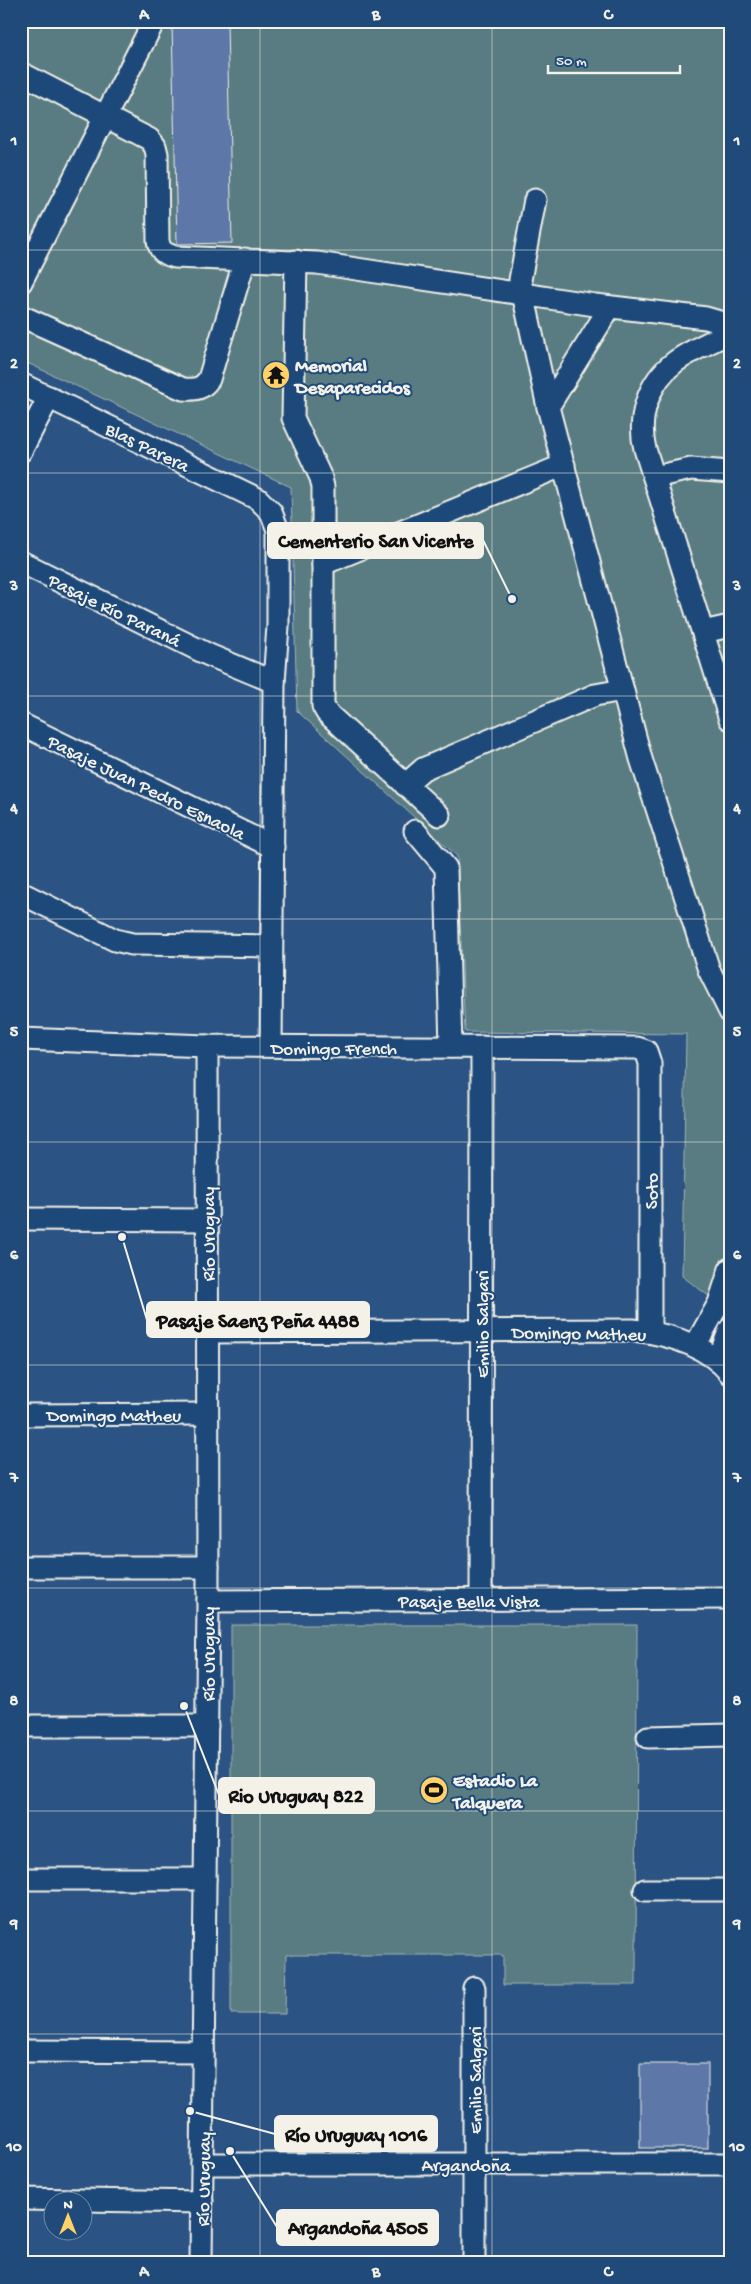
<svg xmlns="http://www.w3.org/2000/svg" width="751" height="2284" viewBox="0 0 751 2284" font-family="'Gochi Hand',sans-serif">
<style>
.green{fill:#587c81;stroke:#a6b6b4}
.building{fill:#5b77a8;stroke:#f4f1e8}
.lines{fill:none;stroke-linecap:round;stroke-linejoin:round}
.minor-casing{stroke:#f4f1e8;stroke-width:25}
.minor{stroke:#1f4a7a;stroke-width:21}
.grid{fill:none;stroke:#f4f1e8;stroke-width:1;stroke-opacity:0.55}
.labels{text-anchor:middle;stroke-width:4;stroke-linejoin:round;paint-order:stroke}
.poi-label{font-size:19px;font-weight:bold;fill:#f4f1e8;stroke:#1f4a7a;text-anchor:start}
.street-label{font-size:19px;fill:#f4f1e8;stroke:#1f4a7a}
.leader{fill:none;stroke:#f4f1e8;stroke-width:2}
.callout-dot{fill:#f4f1e8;stroke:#1f4a7a;stroke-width:2}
.callout{fill:#f4f1e8;stroke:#f4f1e8;stroke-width:2}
.callout-label{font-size:20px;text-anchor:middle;font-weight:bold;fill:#111}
.neatline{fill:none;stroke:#f4f1e8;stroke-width:2}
.grid-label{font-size:16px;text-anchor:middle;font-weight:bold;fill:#f4f1e8}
</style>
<rect width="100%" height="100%" fill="#2b5383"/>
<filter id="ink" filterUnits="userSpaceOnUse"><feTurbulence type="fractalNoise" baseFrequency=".02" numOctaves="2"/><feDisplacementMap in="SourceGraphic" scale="10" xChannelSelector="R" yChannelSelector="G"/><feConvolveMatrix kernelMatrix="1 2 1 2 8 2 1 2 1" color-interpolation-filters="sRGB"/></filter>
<g filter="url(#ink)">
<g class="green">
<polygon points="21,21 730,21 730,1312 682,1276 686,1034 465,1032 457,856 297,711 291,487 21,360"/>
<polygon points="231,1625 637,1625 636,1985 503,1985 503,1955 286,1955 285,2014 231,2014"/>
</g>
<g class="building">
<polygon points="227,23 232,243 177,244 172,24"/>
<rect x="640" y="2064" width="68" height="84"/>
</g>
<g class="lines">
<defs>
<g id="minor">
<path d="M 21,73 L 149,139 L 155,146 L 157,154 L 158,241 C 160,252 165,254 175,257 L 317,263 L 595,305 L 706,318 L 730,325"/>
<polyline points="535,200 520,280 548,407"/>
<polyline points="296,261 293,418 321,478 323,487 323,706 327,713 439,815"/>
<polyline points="21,282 154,21"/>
<polyline points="610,307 548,407 641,759 709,970 730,1012"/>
<path d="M 21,316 L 183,389 C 196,390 202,389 209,379 L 245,259"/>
<path d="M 730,332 C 712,342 691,350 675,362 C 648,382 637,418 645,449 L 730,719"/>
<polyline points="21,384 258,499 271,512 278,530 278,626 274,682 271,1046"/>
<polyline points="21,451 49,397"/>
<polyline points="654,477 691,469 730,472"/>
<polyline points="21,562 209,655 274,682"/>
<polyline points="323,564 564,465"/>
<polyline points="703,632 730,626"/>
<polyline points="21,724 273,847"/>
<polyline points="405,785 423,769 595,695 623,690"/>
<polyline points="415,831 446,868 451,1047"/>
<polyline points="21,893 115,940 132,944 271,946"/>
<polyline points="21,1039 207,1046 637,1048 646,1051 650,1063 650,1332"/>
<polyline points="21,1219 207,1220"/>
<path d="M 207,1332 L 633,1330 C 668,1334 707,1345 730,1373"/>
<polyline points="695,1346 719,1303 730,1269"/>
<polyline points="718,1360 730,1329"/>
<polyline points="21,1415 207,1414"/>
<polyline points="21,1567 208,1567"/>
<polyline points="481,1600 482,1047"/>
<polyline points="208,1601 730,1598"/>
<polyline points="21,1726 207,1726"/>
<polyline points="648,1737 730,1735"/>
<polyline points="21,1879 205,1879"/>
<polyline points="645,1890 730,1890"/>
<polyline points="474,1988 474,2263"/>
<polyline points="21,2051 203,2052"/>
<polyline points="202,2164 730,2164"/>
<polyline points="21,2199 202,2202"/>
<polyline points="201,2263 208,1601 207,1046"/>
</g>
</defs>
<use href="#minor" class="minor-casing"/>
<use href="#minor" class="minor"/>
</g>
</g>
<path class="grid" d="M 260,21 L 260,2263M 492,21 L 492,2263M 21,250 L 730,250M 21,473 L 730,473M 21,696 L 730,696M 21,919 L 730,919M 21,1142 L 730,1142M 21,1365 L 730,1365M 21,1588 L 730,1588M 21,1811 L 730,1811M 21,2034 L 730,2034"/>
<defs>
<symbol id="temple-disc" viewBox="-11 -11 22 22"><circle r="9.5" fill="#ffd166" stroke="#1f4a7a"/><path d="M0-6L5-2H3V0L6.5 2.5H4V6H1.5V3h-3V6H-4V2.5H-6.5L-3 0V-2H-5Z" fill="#111"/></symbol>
<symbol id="stadium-disc" viewBox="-11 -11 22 22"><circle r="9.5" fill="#ffd166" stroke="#1f4a7a"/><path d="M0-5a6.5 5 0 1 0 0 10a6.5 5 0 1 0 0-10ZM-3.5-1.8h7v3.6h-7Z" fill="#111"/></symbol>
</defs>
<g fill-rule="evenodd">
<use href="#temple-disc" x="260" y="359" width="32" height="32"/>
<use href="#stadium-disc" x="418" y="1774" width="32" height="32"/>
</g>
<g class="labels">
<g class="poi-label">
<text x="295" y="371">Memorial<tspan x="295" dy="22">Desaparecidos</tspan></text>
<text x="453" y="1786">Estadio La<tspan x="453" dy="22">Talquera</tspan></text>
</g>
<g class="street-label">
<text transform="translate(148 446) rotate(26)" y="7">Blas Parera</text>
<text transform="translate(115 609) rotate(26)" y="7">Pasaje Río Paraná</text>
<text transform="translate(147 786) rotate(26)" y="7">Pasaje Juan Pedro Esnaola</text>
<text x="334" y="1054">Domingo French</text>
<text transform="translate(650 1191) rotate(-90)" y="7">Soto</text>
<text transform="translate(207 1234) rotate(-90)" y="7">Río Uruguay</text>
<text transform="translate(481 1324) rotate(-90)" y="7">Emilio Salgari</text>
<text transform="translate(579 1332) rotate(1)" y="7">Domingo Matheu</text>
<text x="114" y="1421">Domingo Matheu</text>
<text x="469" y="1607">Pasaje Bella Vista</text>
<text transform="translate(207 1654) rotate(-90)" y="7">Río Uruguay</text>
<text transform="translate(474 2080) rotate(-90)" y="7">Emilio Salgari</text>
<text x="466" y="2171">Argandoña</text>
<text transform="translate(202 2179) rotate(-89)" y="7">Río Uruguay</text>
</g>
</g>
<path class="leader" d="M512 599L483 540M122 1237L147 1320M184 1706L219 1795M190 2111L275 2134M230 2151L277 2227"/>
<g class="callout-dot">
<circle cx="512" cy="599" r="5"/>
<circle cx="122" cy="1237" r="5"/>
<circle cx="184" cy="1706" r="5"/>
<circle cx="190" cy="2111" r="5"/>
<circle cx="230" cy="2151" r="5"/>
</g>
<g class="callout">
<rect x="268" y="523" width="215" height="35" rx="5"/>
<rect x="147" y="1302" width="222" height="35" rx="5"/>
<rect x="219" y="1778" width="155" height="35" rx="5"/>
<rect x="275" y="2116" width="162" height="35" rx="5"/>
<rect x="277" y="2210" width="161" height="35" rx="5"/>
</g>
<g class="callout-label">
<text x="376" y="547">Cementerio San Vicente</text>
<text x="258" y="1327">Pasaje Saenz Peña 4488</text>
<text x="296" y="1802">Rio Uruguay 822</text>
<text x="356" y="2141">Río Uruguay 1016</text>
<text x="358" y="2234">Argandoña 4505</text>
</g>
<rect width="751" height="2284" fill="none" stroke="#1f4a7a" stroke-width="55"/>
<g transform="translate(68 2216)"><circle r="24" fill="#1f4a7a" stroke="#748da6"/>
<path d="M0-4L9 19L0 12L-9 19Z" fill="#ffd166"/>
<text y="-8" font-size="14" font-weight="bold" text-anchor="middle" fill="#f4f1e8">N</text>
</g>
<path d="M548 65v8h132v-8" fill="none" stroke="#f4f1e8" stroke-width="2.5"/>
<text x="556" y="65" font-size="15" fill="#f4f1e8" stroke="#1f4a7a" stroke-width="4" paint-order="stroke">50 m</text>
<rect x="28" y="28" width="696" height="2228" class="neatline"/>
<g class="grid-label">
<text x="144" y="19">A</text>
<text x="376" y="19">B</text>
<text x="608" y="19">C</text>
<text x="14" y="145">1</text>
<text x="737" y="145">1</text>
<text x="14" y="368">2</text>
<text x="737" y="368">2</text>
<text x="14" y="590">3</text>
<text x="737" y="590">3</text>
<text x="14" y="813">4</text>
<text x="737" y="813">4</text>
<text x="14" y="1036">5</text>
<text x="737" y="1036">5</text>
<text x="14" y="1259">6</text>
<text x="737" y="1259">6</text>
<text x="14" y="1482">7</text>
<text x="737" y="1482">7</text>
<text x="14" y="1705">8</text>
<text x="737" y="1705">8</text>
<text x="14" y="1928">9</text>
<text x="737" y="1928">9</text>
<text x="14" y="2151">10</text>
<text x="737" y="2151">10</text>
<text x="144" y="2276">A</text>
<text x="376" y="2276">B</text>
<text x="608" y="2276">C</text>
</g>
</svg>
